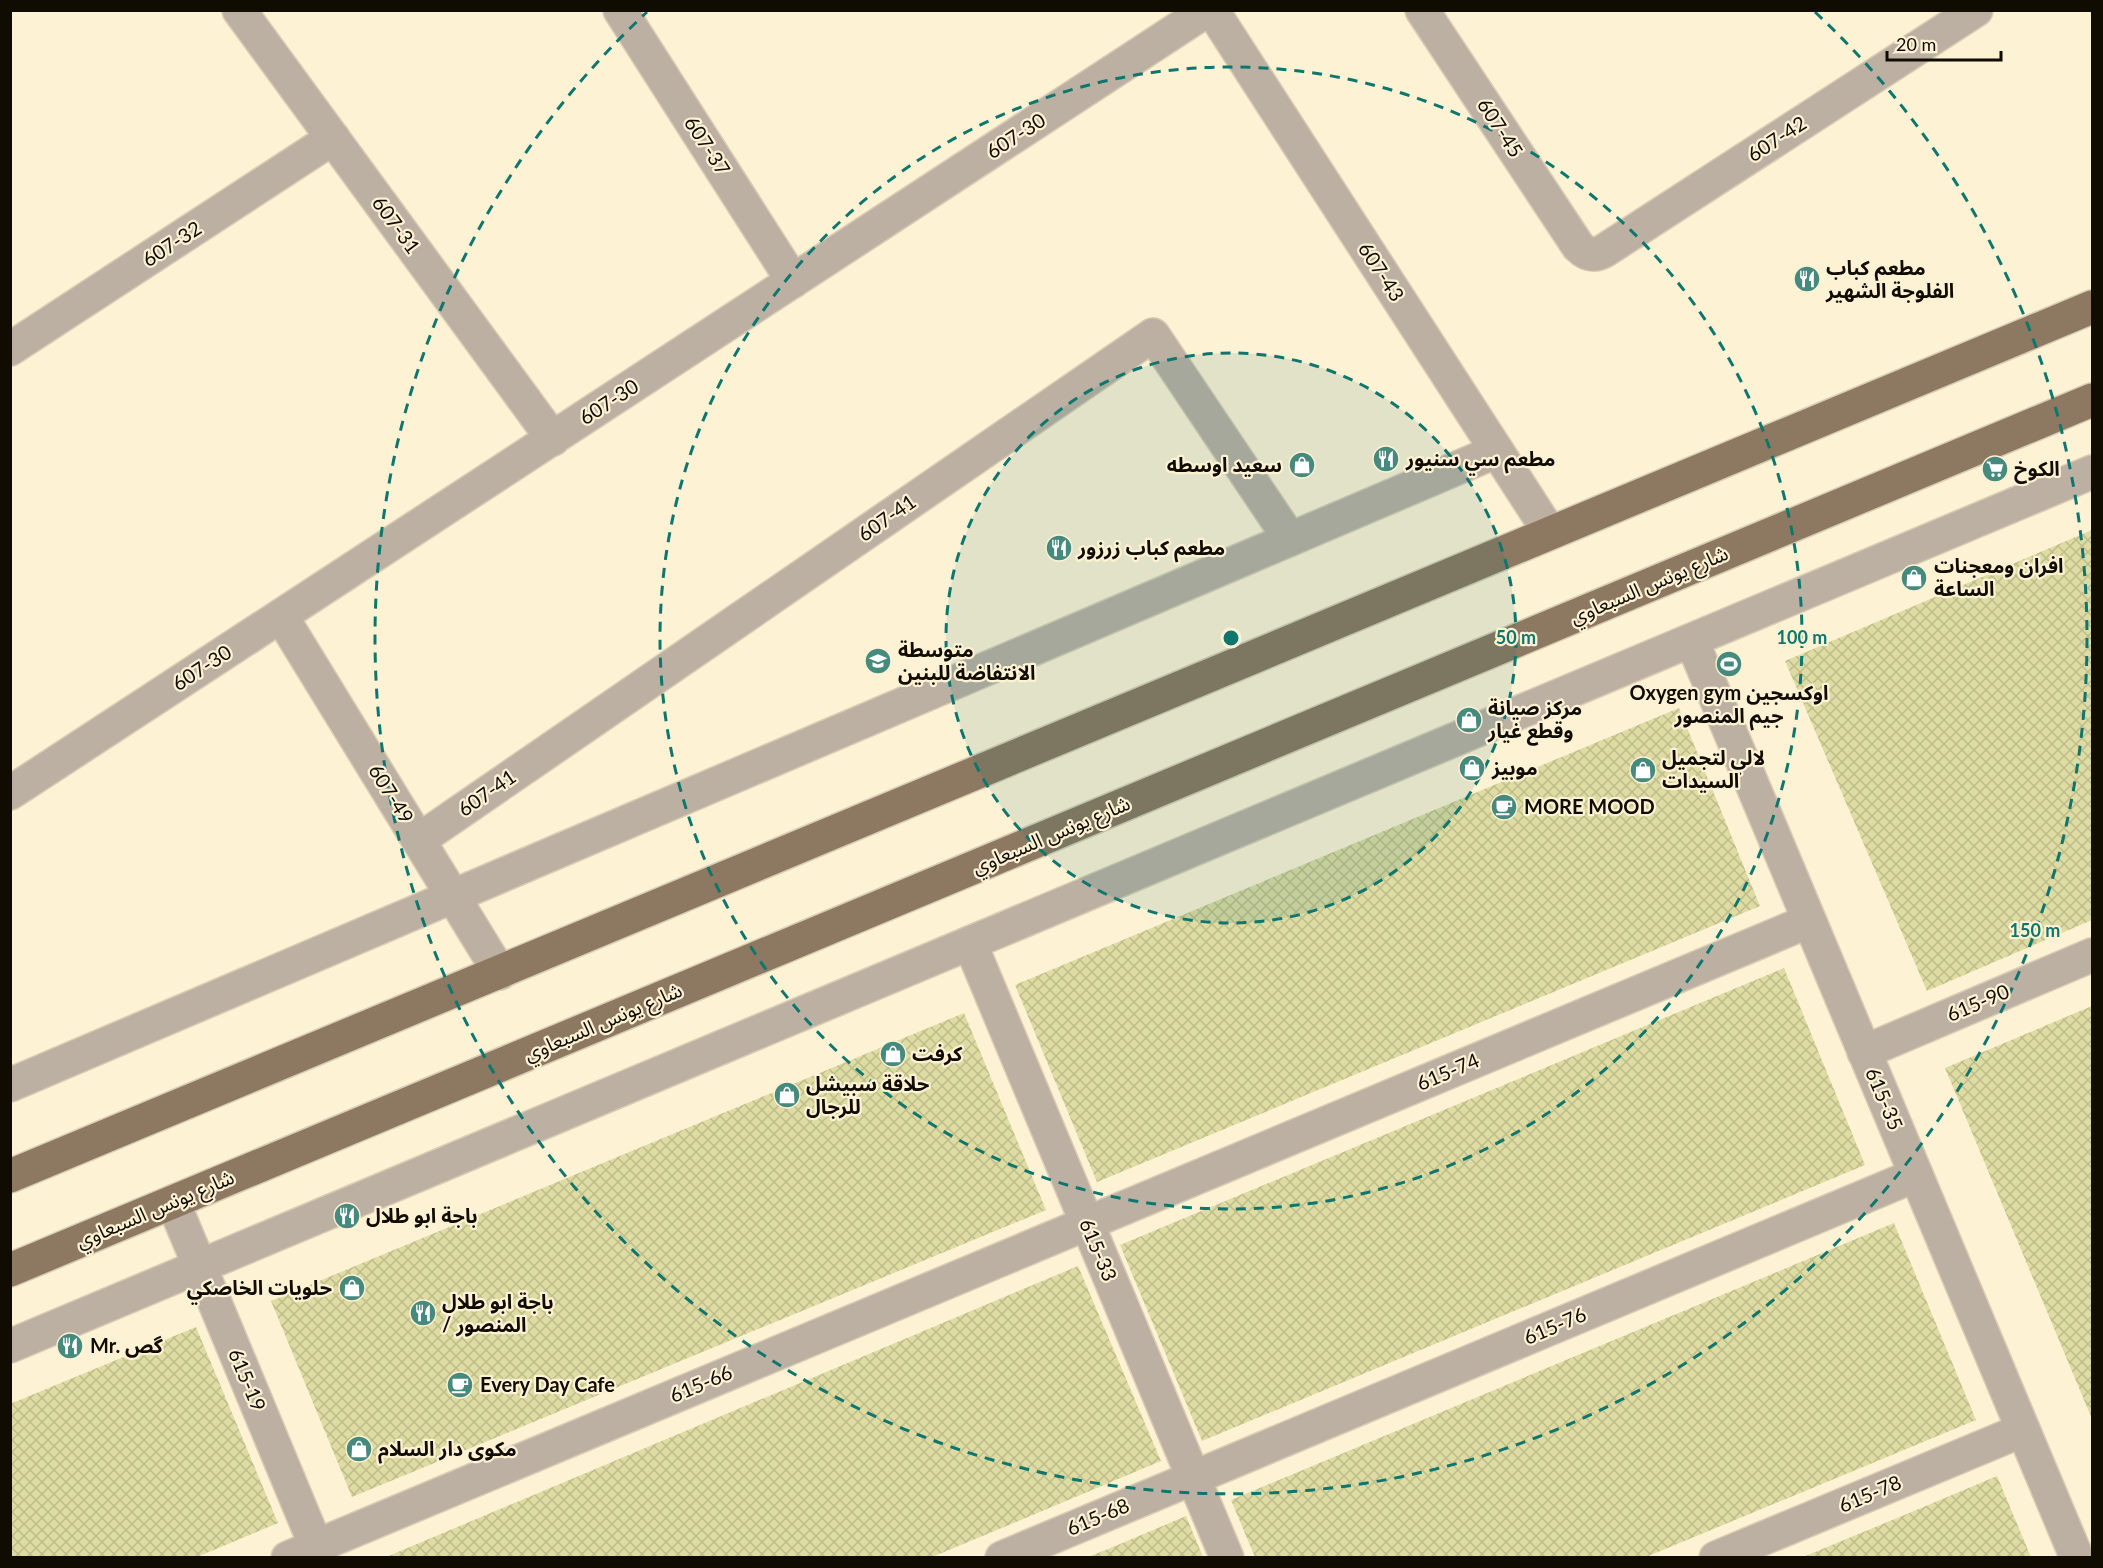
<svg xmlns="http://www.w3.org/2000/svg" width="2103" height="1568" viewBox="0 0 2103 1568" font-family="Lato,'Noto Sans Arabic',sans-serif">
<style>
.building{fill:url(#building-cross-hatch)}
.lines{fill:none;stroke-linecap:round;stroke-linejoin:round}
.minor-casing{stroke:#d8cdb3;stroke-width:36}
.major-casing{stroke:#d8cdb3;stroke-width:36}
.minor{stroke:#bcb0a3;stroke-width:33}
.major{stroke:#8d7861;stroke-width:33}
.ring{fill:none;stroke:#0f766e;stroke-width:3;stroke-dasharray:10 8}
.labels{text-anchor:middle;stroke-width:4.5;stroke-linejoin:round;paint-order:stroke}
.street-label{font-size:20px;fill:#110c02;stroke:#fef2d5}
.poi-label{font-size:20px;font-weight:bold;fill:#110c02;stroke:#fef2d5;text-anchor:start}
.centre{fill:#0f766e;stroke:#fef2d5;stroke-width:3}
.ring-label{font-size:18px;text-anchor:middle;font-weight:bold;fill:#0f766e;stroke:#fef2d5;stroke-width:4.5;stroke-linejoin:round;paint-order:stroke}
</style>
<defs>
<pattern id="building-cross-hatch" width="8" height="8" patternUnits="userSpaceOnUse" patternTransform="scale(1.5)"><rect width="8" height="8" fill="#dedca2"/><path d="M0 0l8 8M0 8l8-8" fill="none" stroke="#bdbc8a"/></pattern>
</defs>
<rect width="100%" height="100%" fill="#fef2d5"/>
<g class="building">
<polygon points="2092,530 2092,920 1927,991 1785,661"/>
<polygon points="1679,708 1760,906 1097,1182 1015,985"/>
<polygon points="1784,968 1865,1165 1202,1441 1120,1245"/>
<polygon points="2092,1006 2092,1419 1945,1068"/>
<polygon points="964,1013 1046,1210 352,1497 271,1301"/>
<polygon points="1894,1223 1976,1420 1646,1557 1255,1557 1231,1500"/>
<polygon points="1078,1266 1161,1461 985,1535 932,1557 386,1557"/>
<polygon points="196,1327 278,1523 197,1557 10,1557 10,1404"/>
<polygon points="1997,1476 2031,1557 1803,1557 1914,1511"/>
<polygon points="1186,1516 1203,1557 1088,1557 1113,1547"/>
</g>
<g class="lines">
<defs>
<g id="minor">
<polyline points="239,10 553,439"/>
<polyline points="620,10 793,281"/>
<polyline points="1212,10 1550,533"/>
<path d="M 1422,10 L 1578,246 C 1588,256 1595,257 1607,249 L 1976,10"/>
<polyline points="10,349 333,138"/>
<polyline points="281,616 500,973"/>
<polyline points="1692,641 2077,1558"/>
<polyline points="10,793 1207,10"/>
<polyline points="419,840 1153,335 1290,539"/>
<polyline points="970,943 1227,1558"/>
<polyline points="1864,1052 2092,955"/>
<polyline points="10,1085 1497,451"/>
<polyline points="173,1202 321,1558"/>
<polyline points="10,1346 2092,472"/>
<polyline points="288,1558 1809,921"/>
<polyline points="1002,1558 1916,1175"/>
<polyline points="1716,1558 2023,1430"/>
</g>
<g id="major">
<polyline points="10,1176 2092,307"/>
<polyline points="10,1270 2092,400"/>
</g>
</defs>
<use href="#minor" class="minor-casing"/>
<use href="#major" class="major-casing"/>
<use href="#minor" class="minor"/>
<use href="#major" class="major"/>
</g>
<circle cx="1231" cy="638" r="285" fill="#0f766e" fill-opacity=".12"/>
<g class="ring">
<circle cx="1231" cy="638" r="285"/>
<circle cx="1231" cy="638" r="571"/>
<path d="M1815 12A856 856 0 1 1 647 12"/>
</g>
<defs>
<symbol id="restaurant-disc" viewBox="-11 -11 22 22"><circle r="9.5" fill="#46897d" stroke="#fef2d5"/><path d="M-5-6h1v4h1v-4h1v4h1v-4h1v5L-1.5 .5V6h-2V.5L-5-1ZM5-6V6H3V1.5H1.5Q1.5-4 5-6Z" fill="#fff"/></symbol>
<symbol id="shop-disc" viewBox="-11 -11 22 22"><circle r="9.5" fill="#46897d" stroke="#fef2d5"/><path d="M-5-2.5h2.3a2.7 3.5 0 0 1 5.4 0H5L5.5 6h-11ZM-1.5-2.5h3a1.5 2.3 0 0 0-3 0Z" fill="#fff"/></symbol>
<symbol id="supermarket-disc" viewBox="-11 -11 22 22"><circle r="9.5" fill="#46897d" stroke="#fef2d5"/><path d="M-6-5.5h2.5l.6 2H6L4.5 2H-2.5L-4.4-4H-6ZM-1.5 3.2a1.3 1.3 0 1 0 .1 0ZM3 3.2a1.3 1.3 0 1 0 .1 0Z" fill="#fff"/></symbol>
<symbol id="school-disc" viewBox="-11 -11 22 22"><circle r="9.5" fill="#46897d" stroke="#fef2d5"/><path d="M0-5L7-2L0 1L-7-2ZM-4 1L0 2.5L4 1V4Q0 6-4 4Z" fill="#fff"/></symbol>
<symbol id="stadium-disc" viewBox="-11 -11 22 22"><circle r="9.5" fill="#46897d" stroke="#fef2d5"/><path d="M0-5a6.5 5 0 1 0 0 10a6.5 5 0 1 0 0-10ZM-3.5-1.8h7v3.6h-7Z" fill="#fff"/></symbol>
<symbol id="cafe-disc" viewBox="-11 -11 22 22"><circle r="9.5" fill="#46897d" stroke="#fef2d5"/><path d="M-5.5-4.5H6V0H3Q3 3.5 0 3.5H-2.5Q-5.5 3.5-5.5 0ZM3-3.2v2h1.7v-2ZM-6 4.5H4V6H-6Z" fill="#fff"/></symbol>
</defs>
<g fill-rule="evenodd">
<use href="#restaurant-disc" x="1792" y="264" width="30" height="30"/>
<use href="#restaurant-disc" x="1371" y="444" width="30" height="30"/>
<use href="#shop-disc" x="1287" y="450" width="30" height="30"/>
<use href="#supermarket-disc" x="1980" y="454" width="30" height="30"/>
<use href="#restaurant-disc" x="1044" y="533" width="30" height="30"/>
<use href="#shop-disc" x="1899" y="563" width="30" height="30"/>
<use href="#school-disc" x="863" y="646" width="30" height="30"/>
<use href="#stadium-disc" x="1714" y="649" width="30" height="30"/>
<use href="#shop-disc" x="1454" y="705" width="30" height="30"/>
<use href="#shop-disc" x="1457" y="753" width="30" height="30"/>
<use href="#shop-disc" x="1628" y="755" width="30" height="30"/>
<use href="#cafe-disc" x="1489" y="792" width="30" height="30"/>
<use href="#shop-disc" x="878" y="1039" width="30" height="30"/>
<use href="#shop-disc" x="772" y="1080" width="30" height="30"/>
<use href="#restaurant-disc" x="332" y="1201" width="30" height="30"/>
<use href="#shop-disc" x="337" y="1273" width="30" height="30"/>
<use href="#restaurant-disc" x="408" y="1298" width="30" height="30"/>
<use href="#restaurant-disc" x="55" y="1331" width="30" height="30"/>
<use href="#cafe-disc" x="445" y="1370" width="30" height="30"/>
<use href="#shop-disc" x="344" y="1434" width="30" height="30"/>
</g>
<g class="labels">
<g class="street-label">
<text transform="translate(1500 128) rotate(57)" y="7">607-45</text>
<text transform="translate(1016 136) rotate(-33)" y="7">607-30</text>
<text transform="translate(1777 139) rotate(-33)" y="7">607-42</text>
<text transform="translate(707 146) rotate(57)" y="7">607-37</text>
<text transform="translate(396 225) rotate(54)" y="7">607-31</text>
<text transform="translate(172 244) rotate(-33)" y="7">607-32</text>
<text transform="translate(1381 272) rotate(57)" y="7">607-43</text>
<text transform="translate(609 402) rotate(-33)" y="7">607-30</text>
<text transform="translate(887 518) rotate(-35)" y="7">607-41</text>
<text transform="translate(1649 585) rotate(-23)" y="7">شارع يونس السبعاوي</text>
<text transform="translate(202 668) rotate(-33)" y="7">607-30</text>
<text transform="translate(487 793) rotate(-35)" y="7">607-41</text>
<text transform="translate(391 794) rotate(58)" y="7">607-49</text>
<text transform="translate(1051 835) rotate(-23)" y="7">شارع يونس السبعاوي</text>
<text transform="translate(1978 1003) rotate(-23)" y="7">615-90</text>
<text transform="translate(603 1022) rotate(-23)" y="7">شارع يونس السبعاوي</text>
<text transform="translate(1448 1072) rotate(-23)" y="7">615-74</text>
<text transform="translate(1884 1099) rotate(67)" y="7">615-35</text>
<text transform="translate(155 1209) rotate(-23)" y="7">شارع يونس السبعاوي</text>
<text transform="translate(1098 1250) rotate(67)" y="7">615-33</text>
<text transform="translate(1555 1326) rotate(-23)" y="7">615-76</text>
<text transform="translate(247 1380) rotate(67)" y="7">615-19</text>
<text transform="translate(701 1384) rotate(-23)" y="7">615-66</text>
<text transform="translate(1870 1494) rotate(-23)" y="7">615-78</text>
<text transform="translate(1098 1517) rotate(-23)" y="7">615-68</text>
</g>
<g class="poi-label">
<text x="1826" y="275">مطعم كباب<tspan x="1826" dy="23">الفلوجة الشهير</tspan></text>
<text x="1406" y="466">مطعم سي سنيور</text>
<text x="1282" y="472" text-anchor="end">سعيد اوسطه</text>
<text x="2014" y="476">الكوخ</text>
<text x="1078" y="555">مطعم كباب زرزور</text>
<text x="1934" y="573">افران ومعجنات<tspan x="1934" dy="23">الساعة</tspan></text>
<text x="898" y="657">متوسطة<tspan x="898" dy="23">الانتفاضة للبنين</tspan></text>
<text x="1729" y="700" text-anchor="middle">Oxygen gym اوكسجين<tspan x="1729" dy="23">جيم المنصور</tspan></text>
<text x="1488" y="715">مركز صيانة<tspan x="1488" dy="23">وقطع غيار</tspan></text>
<text x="1662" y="765">لالي لتجميل<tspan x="1662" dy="23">السيدات</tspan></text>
<text x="1492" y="775">موبيز</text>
<text x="1524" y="814">MORE MOOD</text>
<text x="912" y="1061">كرفت</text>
<text x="806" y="1091">حلاقة سبيشل<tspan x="806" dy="23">للرجال</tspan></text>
<text x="366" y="1223">باجة ابو طلال</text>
<text x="332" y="1295" text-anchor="end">حلويات الخاصكي</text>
<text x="442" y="1309">باجة ابو طلال<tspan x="442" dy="23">/ المنصور</tspan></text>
<text x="90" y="1353">Mr. گص</text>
<text x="480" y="1392">Every Day Cafe</text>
<text x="378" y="1456">مكوى دار السلام</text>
</g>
</g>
<circle cx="1231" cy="638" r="9" class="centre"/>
<g class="ring-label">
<text x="1516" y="644">50 m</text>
<text x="1802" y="644">100 m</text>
<text x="2035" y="937">150 m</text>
</g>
<rect width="2103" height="1568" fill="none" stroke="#110c02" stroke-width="24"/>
<path d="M1887 51v9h114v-9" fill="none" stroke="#110c02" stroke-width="3"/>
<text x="1896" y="51" font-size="18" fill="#110c02" stroke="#fef2d5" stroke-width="4.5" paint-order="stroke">20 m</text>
</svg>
